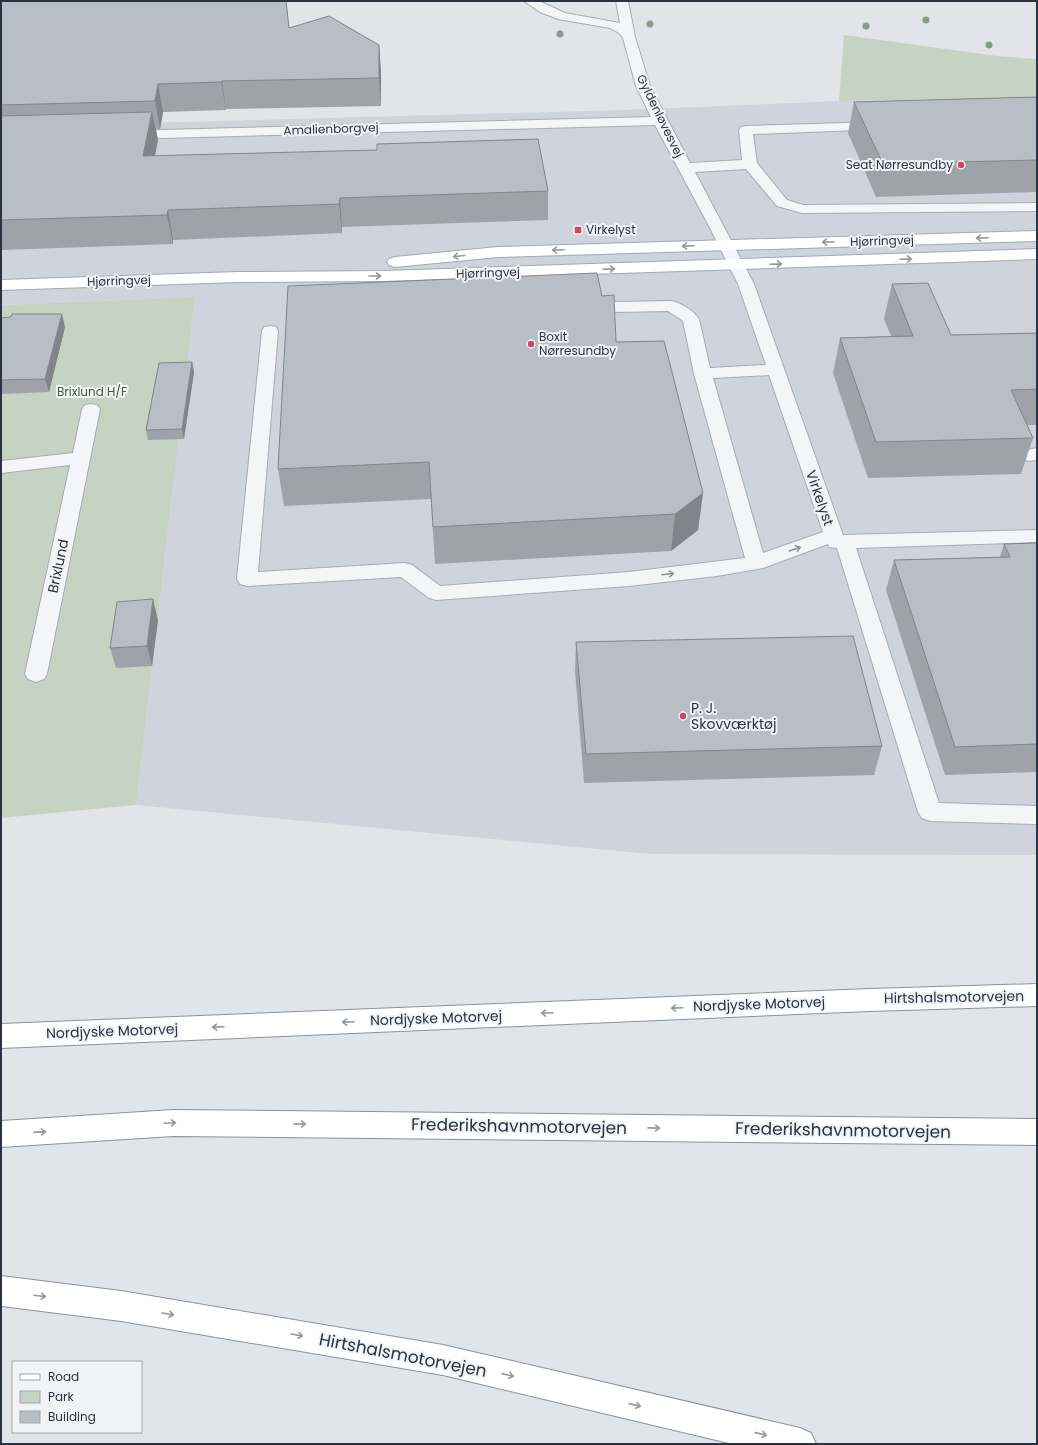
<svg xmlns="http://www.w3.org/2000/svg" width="1038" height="1445" viewBox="0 0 1038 1445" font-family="Poppins,sans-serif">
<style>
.built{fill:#cfd4dc}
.green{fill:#c7d3c2}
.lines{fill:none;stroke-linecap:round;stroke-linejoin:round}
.minor-casing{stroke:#a6acb4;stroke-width:2}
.major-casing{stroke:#a0a9b5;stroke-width:2}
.highway-casing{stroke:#8892a0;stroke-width:2}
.minor{fill:#f4f5f8;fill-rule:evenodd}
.major{fill:#fff;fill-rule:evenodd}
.highway{fill:#fff;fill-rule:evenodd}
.tree{fill:#889a88}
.wall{fill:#9ea3aa}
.shaded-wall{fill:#81858b}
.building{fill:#b8bec6;stroke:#81858b}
.oneway{stroke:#9499a0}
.oneway2{stroke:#8e949c}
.poi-dot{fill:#cd475f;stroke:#f1f3f7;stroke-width:1.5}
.labels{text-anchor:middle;stroke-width:4;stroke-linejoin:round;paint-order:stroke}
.far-street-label{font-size:12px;fill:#293341;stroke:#f1f3f7}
.far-poi-label{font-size:12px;fill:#293341;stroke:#f1f3f7;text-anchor:start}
.far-park-label{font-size:12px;fill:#3f5d37;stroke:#f1f3f7}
.street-label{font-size:14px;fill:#293341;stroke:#f1f3f7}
.poi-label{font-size:14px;fill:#293341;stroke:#f1f3f7;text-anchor:start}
.near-street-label{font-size:17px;fill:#293341;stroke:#f1f3f7}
</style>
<rect width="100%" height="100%" fill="#e1e5ea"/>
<polygon class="built" points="1037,98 1037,855 650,854 136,805 195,297 1,305 1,127 624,110 839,101"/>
<g class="green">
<polygon points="844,35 997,56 1037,59 1037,98 839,101"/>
<polygon points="195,297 136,805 1,818 1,305"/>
</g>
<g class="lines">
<defs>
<g id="minor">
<path d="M 524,1 L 539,1 L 565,13 L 620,23 L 616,1 L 628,1 L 635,37 L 650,86 L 690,163 L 742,160 L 739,130 L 741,127 L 746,126 L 880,122 L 885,123 L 887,126 L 885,129 L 753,134 L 757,163 L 787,200 L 803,205 L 1037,203 L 1037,211 L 802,213 L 777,206 L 746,169 L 695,172 L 754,284 L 843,535 L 1037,530 L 1037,542 L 856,548 L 939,803 L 1037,806 L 1037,824 L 930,821 L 922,818 L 918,812 L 837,548 L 829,547 L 828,544 L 763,568 L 717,576 L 629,586 L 436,600 L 429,598 L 401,577 L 247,586 L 240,584 L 237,579 L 262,331 L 264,327 L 270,326 L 276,327 L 278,331 L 258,572 L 405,563 L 412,565 L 440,586 L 629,572 L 745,558 L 694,374 L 683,321 L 668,311 L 615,312 L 609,310 L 607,307 L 609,304 L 615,302 L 672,301 C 681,303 694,311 699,319 L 710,368 L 766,365 L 738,284 L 710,228 L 655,125 L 126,139 L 121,138 L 119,135 L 121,132 L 126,131 L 651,117 L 636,86 L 623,38 L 619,33 L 610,28 L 558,19 L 540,12 ZM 769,375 L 823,532 L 763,553 L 713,378 Z"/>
<polygon points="91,404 97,405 100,409 47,674 44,679 36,682 28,679 25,674 70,465 1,473 1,461 73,453 82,409 85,405"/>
<polygon points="1037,448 1037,460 1029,461 1023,459 1020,455 1023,451"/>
</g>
<g id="major">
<polygon points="1037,231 1037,241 498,257 395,267 389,265 387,262 389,259 395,257 498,247"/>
<polygon points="1037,249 1037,259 384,281 238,282 1,290 1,280 238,272 384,271"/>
</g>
<g id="highway">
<polygon points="1037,984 1037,1006 870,1011 1,1048 1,1024 870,989"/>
<polygon points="173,1110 1037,1119 1037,1145 173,1136 1,1147 1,1121"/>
<polygon points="1,1276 121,1291 443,1345 800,1428 811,1433 816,1444 733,1444 443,1375 121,1321 1,1306"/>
</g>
</defs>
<use href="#minor" class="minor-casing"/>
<use href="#major" class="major-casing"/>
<use href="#highway" class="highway-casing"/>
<use href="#minor" class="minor"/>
<use href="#major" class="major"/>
<use href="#highway" class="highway"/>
</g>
<g class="tree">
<circle cx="926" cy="20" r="3.5"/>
<circle cx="650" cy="24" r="3.5"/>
<circle cx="866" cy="26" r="3.5"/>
<circle cx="560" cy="34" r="3.5"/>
<circle cx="989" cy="45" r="3.5"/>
</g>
<g class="wall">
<polygon points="1,1 286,1 289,28 379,45 381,73 381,106 226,109 226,110 163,112 160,129 156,129 158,140 155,156 548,191 548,220 342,227 342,233 173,240 173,244 1,250"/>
<polygon points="1037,97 1037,192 876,197 848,133 854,102"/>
<polygon points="892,284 951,335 1037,333 1037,425 1027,425 1033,438 1021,474 868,478 833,373 840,338 891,336 884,319"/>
<polygon points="602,296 616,342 703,493 698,530 671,551 435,564 431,499 284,506 278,469"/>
<polygon points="1,318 65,327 49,392 1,394"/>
<polygon points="192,362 194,372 184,439 148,440 146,430"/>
<polygon points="1037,543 1037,772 945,775 886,590 894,560 1000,557 1004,544"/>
<polygon points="158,620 152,666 116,668 110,648"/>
<polygon points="576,642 882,746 874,775 584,783 575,671"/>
</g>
<g class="shaded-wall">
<polygon points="379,45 381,73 381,106 379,78"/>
<polygon points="222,81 226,109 226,110 221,82"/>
<polygon points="158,84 163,112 160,129 155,101"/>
<polygon points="152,112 158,140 149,185 143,156"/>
<polygon points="340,198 342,227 342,233 339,204"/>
<polygon points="168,210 173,240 173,244 167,215"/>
<polygon points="62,314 65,327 49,392 45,379"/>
<polygon points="192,362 194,372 184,439 182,429"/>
<polygon points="703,493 698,530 671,551 675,514"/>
<polygon points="153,599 158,620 152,666 147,646"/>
</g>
<g class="building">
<polygon points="1,1 286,1 289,28 329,16 379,45 379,78 222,81 221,82 158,84 155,101 1,105"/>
<polygon points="1037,97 1037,160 883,164 854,102"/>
<polygon points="152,112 143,156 377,150 377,144 538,139 548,191 340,198 339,204 168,210 167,215 1,220 1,116"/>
<polygon points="597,273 602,296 614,295 616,342 664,341 703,493 675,514 433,527 429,462 278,469 288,286"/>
<polygon points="928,283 951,335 1037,333 1037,389 1011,390 1033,438 876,442 840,338 913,336 892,284"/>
<polygon points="12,314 62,314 45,379 1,380 1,318 11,317"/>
<polygon points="192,362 182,429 146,430 159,363"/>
<polygon points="1037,543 1037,744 955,747 894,560 1010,557 1004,544"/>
<polygon points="153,599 147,646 110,648 117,602"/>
<polygon points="853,636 882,746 586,754 576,642"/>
</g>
<defs><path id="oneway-shaft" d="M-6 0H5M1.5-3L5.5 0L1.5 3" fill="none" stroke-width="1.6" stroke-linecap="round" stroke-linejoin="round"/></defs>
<g class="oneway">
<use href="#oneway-shaft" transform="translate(982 238) rotate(178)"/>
<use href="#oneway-shaft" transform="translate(828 242) rotate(178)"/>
<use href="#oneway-shaft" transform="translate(688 246) rotate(178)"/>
<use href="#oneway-shaft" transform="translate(558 250) rotate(178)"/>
<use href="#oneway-shaft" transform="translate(459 256) rotate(175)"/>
<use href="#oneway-shaft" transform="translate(906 259) rotate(-2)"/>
<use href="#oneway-shaft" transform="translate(776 264) rotate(-2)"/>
<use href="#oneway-shaft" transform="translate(609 269) rotate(-2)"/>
<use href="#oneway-shaft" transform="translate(375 276)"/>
<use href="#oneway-shaft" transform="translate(677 1008) rotate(178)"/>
<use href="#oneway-shaft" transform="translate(547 1013) rotate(178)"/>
<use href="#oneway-shaft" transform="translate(348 1022) rotate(178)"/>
<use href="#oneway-shaft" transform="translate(218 1027) rotate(178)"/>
<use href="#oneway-shaft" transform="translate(170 1123) rotate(-3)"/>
<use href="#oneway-shaft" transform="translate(300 1124) rotate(1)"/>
<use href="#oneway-shaft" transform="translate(654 1128) rotate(1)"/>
<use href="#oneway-shaft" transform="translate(40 1132) rotate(-4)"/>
<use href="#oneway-shaft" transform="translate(40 1296) rotate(7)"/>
<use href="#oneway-shaft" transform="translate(168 1314) rotate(10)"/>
<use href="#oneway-shaft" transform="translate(297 1335) rotate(10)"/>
<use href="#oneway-shaft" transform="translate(508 1375) rotate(13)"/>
<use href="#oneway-shaft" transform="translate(635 1405) rotate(13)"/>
<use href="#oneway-shaft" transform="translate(761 1434) rotate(13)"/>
</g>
<g class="oneway2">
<use href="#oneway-shaft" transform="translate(795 549) rotate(-19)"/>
<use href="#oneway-shaft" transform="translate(668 574) rotate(-7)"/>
</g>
<g class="poi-dot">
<circle cx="961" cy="165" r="4"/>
<rect x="574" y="226" width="8" height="8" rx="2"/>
<circle cx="531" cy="344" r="4"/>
<circle cx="683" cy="716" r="4"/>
</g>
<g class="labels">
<g class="far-street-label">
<text transform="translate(660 116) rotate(64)" y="4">Gyldenløvesvej</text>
<text transform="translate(331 129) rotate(-2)" y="4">Amalienborgvej</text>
<text transform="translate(882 241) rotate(-2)" y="4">Hjørringvej</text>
<text transform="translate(488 273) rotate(-2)" y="4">Hjørringvej</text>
<text transform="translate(119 281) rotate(-2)" y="4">Hjørringvej</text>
</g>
<g class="far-poi-label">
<text x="953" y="169" text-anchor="end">Seat Nørresundby</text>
<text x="586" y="234">Virkelyst</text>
<text x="539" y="341">Boxit<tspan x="539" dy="14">Nørresundby</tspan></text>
</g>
<g class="far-park-label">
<text x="92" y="396">Brixlund H/F</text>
</g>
<g class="street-label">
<text transform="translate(820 498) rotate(71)" y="5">Virkelyst</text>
<text transform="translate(58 566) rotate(-78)" y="5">Brixlund</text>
<text transform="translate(954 997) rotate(-1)" y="5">Hirtshalsmotorvejen</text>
<text transform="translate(759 1004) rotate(-2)" y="5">Nordjyske Motorvej</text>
<text transform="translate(436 1018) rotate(-2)" y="5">Nordjyske Motorvej</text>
<text transform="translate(112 1031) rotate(-2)" y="5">Nordjyske Motorvej</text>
</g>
<g class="poi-label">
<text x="691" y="713">P. J.<tspan x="691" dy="16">Skovværktøj</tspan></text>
</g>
<g class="near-street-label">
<text transform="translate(519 1126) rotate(1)" y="6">Frederikshavnmotorvejen</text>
<text transform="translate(843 1130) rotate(1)" y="6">Frederikshavnmotorvejen</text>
<text transform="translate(403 1355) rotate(11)" y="6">Hirtshalsmotorvejen</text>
</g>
</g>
<rect width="1038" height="1445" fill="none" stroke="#293341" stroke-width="4"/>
<rect x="12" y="1361" width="130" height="72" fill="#f1f3f7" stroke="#a1a6ae"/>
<rect x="20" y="1374" width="20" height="6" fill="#ffffff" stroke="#a1a6ae"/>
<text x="48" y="1381" font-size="12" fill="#293341">Road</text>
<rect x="20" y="1391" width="20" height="12" fill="#c7d3c2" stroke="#a1a6ae"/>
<text x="48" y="1401" font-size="12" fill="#293341">Park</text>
<rect x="20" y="1411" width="20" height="12" fill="#b8bec6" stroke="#a1a6ae"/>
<text x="48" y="1421" font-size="12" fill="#293341">Building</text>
</svg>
